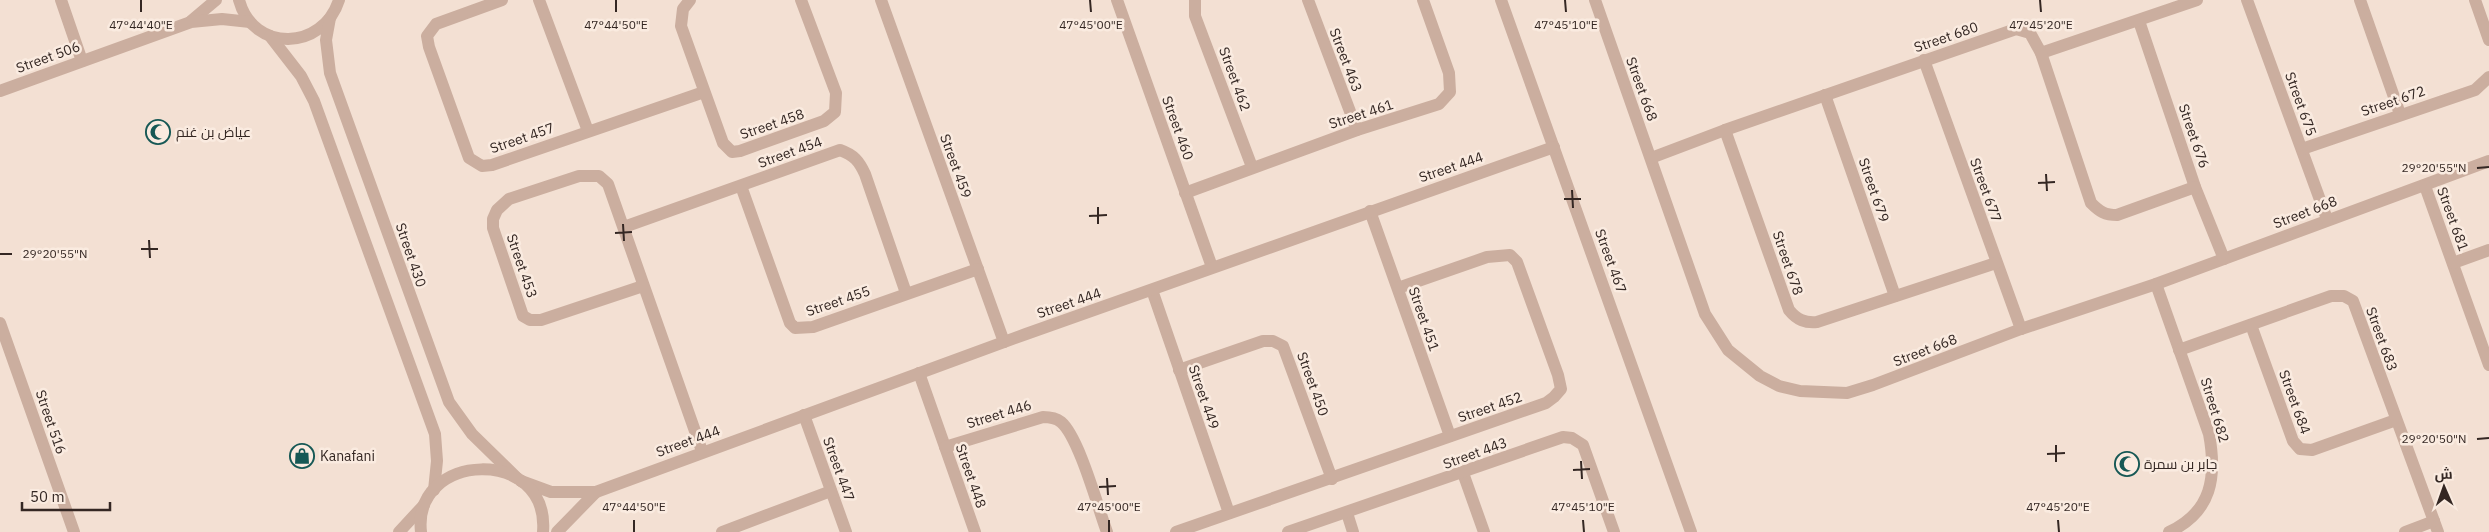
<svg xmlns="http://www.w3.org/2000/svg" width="2489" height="532" viewBox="0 0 2489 532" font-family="'IBM Plex Sans',Cairo,sans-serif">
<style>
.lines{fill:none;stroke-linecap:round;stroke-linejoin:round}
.minor{stroke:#cbae9f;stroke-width:12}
.ticks{fill:none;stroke:#342723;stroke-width:2}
.labels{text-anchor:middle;stroke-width:5;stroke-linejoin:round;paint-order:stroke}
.street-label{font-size:14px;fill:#342723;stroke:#faebe0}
.poi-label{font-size:14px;fill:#342723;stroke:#faebe0;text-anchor:start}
.ticks-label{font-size:12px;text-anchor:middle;fill:#342723;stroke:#faebe0;stroke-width:5;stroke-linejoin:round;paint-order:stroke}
</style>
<rect width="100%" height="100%" fill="#f3e0d3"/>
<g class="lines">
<g class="minor">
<polyline points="61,0 82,61"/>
<path d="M 239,0 C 253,53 323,51 339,0"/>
<polyline points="502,0 436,24 427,36 429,47 469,158 482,166 492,165 704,92"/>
<polyline points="539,0 588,131"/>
<polyline points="690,0 683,9 681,26 723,143 732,152 740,151 824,121 835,112 836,93 801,0"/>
<polyline points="881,0 1004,342"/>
<polyline points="1117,0 1212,267"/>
<polyline points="1195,0 1195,16 1252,167"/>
<polyline points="1308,0 1357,130"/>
<polyline points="1501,0 1691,532"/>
<polyline points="1595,0 1705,314 1728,350 1760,376 1779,386 1800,391 1847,393 1873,385 2021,329 2156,284 2489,161"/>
<polyline points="2247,0 2327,219"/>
<polyline points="2360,0 2400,114"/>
<polyline points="2475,0 2489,40"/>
<polyline points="330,18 326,40 330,73 449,402 472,434 517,478"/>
<polyline points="191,21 216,0"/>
<polyline points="2139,21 2195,187 2224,259"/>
<polyline points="270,36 301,76 314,101 435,434 437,461 434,490"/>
<polyline points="2041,53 2197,0"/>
<polyline points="1924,60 2021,329"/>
<polyline points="0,91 191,22 222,19 250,22"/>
<polyline points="1825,95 1895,296"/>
<path d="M 1725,130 L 1789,310 C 1797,320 1805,323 1817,322 L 1996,263"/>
<polyline points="2302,149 2475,90 2489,77"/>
<path d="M 1651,158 L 1725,130 L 2016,29 L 2030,33 L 2041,53 L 2091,203 C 2100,212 2105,215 2117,215 L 2195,187"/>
<polyline points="741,186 790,323 795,328 813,327 978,269"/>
<polyline points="2425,186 2489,365"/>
<polyline points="1185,193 1357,130 1439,104 1450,92 1449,73 1423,0"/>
<polyline points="1370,211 1450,436"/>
<path d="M 624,227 L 840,150 C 854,155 859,161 865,174 L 906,293"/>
<polyline points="2453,263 2489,250"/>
<path d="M 2156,284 L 2209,434 C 2217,477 2212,512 2169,532"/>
<polyline points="643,286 541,320 530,320 523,316 493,228 493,219 497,210 509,199 579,176 599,176 608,184 702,451"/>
<polyline points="1152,290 1229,513"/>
<polyline points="0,323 74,532"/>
<polyline points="2251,325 2293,441 2300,449 2312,450 2396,420"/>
<polyline points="2179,350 2331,296 2344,296 2353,301 2438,532"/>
<polyline points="1179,370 1263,341 1273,341 1283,346 1332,479"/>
<polyline points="919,373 975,532"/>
<polyline points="804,415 846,532"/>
<path d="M 945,447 L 1043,417 C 1050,417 1056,418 1061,422 C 1079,437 1098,508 1107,532"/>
<polyline points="1463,473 1484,532"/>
<polyline points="521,481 551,492 596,492 1026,334 1554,147"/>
<polyline points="1347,513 1353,532"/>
<polyline points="399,532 424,505"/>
<path d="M 421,532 C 412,451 550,446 543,532"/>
<polyline points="557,532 596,492"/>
<polyline points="722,532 831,491"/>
<polyline points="1176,532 1546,403 1554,397 1561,389 1558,375 1517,262 1510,255 1487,257 1398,288"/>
<polyline points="1288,532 1563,437 1572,438 1583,445 1614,532"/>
<polyline points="2405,532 2434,521"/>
</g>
</g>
<path class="ticks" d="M 141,0 L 141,12M 616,0 L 616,12M 1090,0 L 1091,12M 1565,0 L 1566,12M 2040,0 L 2041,12M 2477,168 L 2489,167M 2046,174 L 2047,191M 2038,183 L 2055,182M 1572,190 L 1573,208M 1564,199 L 1581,199M 1098,207 L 1098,224M 1089,216 L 1107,215M 623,224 L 624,241M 615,233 L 632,232M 149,240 L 150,258M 141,249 L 158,249M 0,254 L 12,254M 2477,439 L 2489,438M 2056,445 L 2056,462M 2047,454 L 2065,453M 1581,461 L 1582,479M 1573,470 L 1590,469M 1107,478 L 1108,495M 1099,487 L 1116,486M 634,520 L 634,532M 1109,520 L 1109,532M 1583,520 L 1584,532M 2058,520 L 2059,532"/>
<defs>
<symbol id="mosque-ring" viewBox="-11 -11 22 22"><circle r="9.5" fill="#faebe0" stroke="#165855" stroke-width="1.5"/><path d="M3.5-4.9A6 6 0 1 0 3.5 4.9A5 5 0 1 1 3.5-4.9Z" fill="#165855"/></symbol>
<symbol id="shop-ring" viewBox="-11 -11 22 22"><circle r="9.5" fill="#faebe0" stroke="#165855" stroke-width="1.5"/><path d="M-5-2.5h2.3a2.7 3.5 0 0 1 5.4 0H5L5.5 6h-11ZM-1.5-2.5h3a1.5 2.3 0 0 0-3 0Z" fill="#165855"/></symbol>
</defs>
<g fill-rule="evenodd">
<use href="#mosque-ring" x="144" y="118" width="28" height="28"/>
<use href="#shop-ring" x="288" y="442" width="28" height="28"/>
<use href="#mosque-ring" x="2113" y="450" width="28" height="28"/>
</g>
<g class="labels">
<g class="street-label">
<text transform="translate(1946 37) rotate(-19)" y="5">Street 680</text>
<text transform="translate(48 57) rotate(-20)" y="5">Street 506</text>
<text transform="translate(1346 60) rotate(69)" y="5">Street 463</text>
<text transform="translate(1235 79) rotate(70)" y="5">Street 462</text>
<text transform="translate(1642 89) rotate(70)" y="5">Street 668</text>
<text transform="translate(2393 101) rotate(-19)" y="5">Street 672</text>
<text transform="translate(2301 104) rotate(70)" y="5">Street 675</text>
<text transform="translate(1361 114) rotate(-18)" y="5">Street 461</text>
<text transform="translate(772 124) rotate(-19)" y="5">Street 458</text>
<text transform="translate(1178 128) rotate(70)" y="5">Street 460</text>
<text transform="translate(2194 136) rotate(71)" y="5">Street 676</text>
<text transform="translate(522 138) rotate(-19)" y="5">Street 457</text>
<text transform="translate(790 152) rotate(-20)" y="5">Street 454</text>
<text transform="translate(956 166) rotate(70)" y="5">Street 459</text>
<text transform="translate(1451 167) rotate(-19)" y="5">Street 444</text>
<text transform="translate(1874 190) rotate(71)" y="5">Street 679</text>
<text transform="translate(1986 190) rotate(70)" y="5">Street 677</text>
<text transform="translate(2305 212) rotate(-21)" y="5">Street 668</text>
<text transform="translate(2453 219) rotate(70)" y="5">Street 681</text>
<text transform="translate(411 255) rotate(71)" y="5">Street 430</text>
<text transform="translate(1611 261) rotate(70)" y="5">Street 467</text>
<text transform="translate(1788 263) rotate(71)" y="5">Street 678</text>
<text transform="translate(522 266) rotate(71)" y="5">Street 453</text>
<text transform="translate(838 301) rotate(-19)" y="5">Street 455</text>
<text transform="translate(1069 303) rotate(-19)" y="5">Street 444</text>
<text transform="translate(1424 319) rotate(71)" y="5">Street 451</text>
<text transform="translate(2382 339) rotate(70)" y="5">Street 683</text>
<text transform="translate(1925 350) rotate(-21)" y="5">Street 668</text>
<text transform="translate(1313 384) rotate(70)" y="5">Street 450</text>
<text transform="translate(1204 397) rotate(71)" y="5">Street 449</text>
<text transform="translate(2295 402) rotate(70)" y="5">Street 684</text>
<text transform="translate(1490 407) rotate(-19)" y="5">Street 452</text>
<text transform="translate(2215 410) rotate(73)" y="5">Street 682</text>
<text transform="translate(999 414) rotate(-17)" y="5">Street 446</text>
<text transform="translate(51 422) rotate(71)" y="5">Street 516</text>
<text transform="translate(688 441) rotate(-20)" y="5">Street 444</text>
<text transform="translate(1475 453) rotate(-20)" y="5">Street 443</text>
<text transform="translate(839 469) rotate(70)" y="5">Street 447</text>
<text transform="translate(971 476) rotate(71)" y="5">Street 448</text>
</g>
<g class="poi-label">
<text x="176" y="137">عياض بن غنم</text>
<text x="320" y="461">Kanafani</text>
<text x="2144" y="469">جابر بن سمرة</text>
</g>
</g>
<g class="ticks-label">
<text x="141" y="29">47°44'40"E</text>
<text x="616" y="29">47°44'50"E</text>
<text x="1091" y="29">47°45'00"E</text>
<text x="1566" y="29">47°45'10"E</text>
<text x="2041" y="29">47°45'20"E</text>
<text x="2434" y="172">29°20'55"N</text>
<text x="55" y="258">29°20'55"N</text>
<text x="2434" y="443">29°20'50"N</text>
<text x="634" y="511">47°44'50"E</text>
<text x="1109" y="511">47°45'00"E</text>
<text x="1583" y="511">47°45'10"E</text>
<text x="2058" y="511">47°45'20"E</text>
</g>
<g transform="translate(2444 487) rotate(358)" stroke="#faebe0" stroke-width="4" paint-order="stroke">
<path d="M0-4L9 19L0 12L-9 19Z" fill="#342723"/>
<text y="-8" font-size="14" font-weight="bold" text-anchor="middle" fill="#342723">ش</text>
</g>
<path d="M22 502v8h88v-8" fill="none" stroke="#342723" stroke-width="2.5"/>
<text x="30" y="502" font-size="15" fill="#342723" stroke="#faebe0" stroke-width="4" paint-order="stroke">50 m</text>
</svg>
